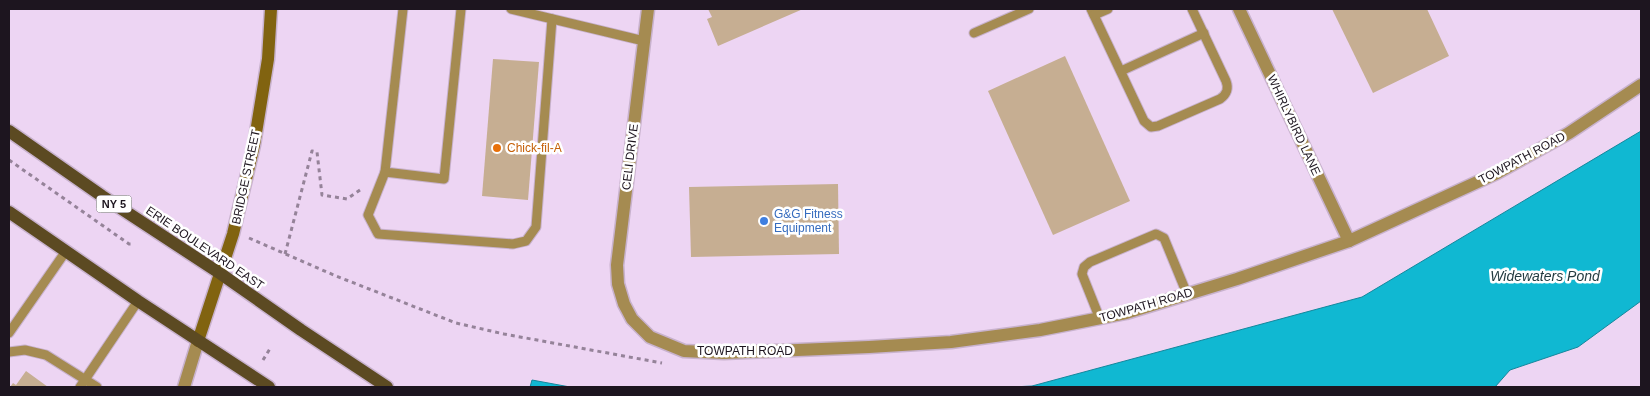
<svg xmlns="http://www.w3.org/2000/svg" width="1650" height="396" viewBox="0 0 1650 396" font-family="Arial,sans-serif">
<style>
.water{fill:#10b8d2;stroke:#14879c}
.building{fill:#c6ae92}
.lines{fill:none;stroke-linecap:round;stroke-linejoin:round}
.service-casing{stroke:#c8b2cd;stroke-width:11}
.minor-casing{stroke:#c8b2cd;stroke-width:15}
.tertiary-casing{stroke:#c8b2cd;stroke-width:15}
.secondary-casing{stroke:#c8b2cd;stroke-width:15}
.primary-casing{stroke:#c8b2cd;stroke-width:15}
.path{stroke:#958399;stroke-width:3;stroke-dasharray:4 4;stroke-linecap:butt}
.service{stroke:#a58b51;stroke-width:9}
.minor{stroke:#a58b51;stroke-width:12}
.tertiary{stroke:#a58b51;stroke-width:12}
.secondary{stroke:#816310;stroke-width:12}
.primary{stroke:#5c4a22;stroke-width:12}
.food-dot{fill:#e8710a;stroke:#fff;stroke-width:2}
.shop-dot{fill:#3f7fe0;stroke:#fff;stroke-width:2}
.labels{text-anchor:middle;stroke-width:5;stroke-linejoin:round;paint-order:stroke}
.shield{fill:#fff;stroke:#615b62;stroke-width:1}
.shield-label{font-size:11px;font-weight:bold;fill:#1d151f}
.street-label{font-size:12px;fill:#1d151f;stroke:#fff}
.food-label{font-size:12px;fill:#c56008;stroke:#fff;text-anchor:start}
.shop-label{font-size:12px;fill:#366cbe;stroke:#fff;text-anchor:start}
.water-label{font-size:14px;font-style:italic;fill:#233b40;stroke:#fff}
</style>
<rect width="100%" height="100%" fill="#edd5f3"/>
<g class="water">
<polygon points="1641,131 1641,301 1578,347 1510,370 1495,387 1012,387 1032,386 1362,297"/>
<polygon points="532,380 570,387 530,387"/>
</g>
<g class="building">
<polygon points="708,9 803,9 718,46 707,19 712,17"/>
<polygon points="1332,9 1427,9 1449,56 1373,93"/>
<polygon points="1065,56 1130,201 1053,235 988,91"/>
<polygon points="493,59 539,62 528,200 482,196"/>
<polygon points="838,184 839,254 691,257 689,187"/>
<polygon points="26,371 48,387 10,387 13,383 16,385"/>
</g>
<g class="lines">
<defs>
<g id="service">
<polyline points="403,9 385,172 444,179 461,9"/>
<polyline points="511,9 644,41"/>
<path d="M 1091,9 L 1144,121 L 1151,127 L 1158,126 L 1220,99 C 1227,94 1229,89 1226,81 L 1192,9"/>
<polyline points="1094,15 1108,9"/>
<polyline points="974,33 1029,9"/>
<polyline points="1121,71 1204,33"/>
<polyline points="385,172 368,215 378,234 513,244 526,241 536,227 552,19"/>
<polyline points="1100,319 1082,274 1084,267 1090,262 1156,234 1164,238 1187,294"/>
<polyline points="9,333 66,251"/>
<polyline points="9,352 25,350 46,355 97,387"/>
<polyline points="80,387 138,301"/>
</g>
<g id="minor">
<polyline points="648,9 617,265 618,284 624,304 632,319 650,337 684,351 724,353 869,347 951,342 1040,330 1126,313 1237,279 1349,241 1497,173 1569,133 1641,85"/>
<polyline points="1239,9 1349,241"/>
</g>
<polyline id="tertiary" points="184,387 198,341"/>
<polyline id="secondary" points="198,341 233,234 254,145 268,59 271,9"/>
<g id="primary">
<polyline points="9,131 102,196 221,274 301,330 387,387"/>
<polyline points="9,212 138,301 269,387"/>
</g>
</defs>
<use href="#service" class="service-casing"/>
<use href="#minor" class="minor-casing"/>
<use href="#tertiary" class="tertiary-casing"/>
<use href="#secondary" class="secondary-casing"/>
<use href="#primary" class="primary-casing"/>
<g class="path">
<polyline points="9,160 129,244 134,244"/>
<polyline points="249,238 336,276 456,323 504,334 662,363"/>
<polyline points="285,254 312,151 317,152 322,195 347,199 360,190"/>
<polyline points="263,360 271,347"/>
</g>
<use href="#service" class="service"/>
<use href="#minor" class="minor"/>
<use href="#tertiary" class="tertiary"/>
<use href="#secondary" class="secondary"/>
<use href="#primary" class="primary"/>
</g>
<circle class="food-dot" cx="497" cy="148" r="5"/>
<circle class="shop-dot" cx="764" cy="221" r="5"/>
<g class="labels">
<rect class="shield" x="96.5" y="195.5" width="35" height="17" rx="4"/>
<g class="shield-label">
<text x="114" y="208">NY 5</text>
</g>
<g class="street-label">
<text transform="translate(1294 125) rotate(65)" y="4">WHIRLYBIRD LANE</text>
<text transform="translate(630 157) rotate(-83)" y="4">CELI DRIVE</text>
<text transform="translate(1522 158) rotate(-28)" y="4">TOWPATH ROAD</text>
<text transform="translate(246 177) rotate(-78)" y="4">BRIDGE STREET</text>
<text transform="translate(205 248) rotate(34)" y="4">ERIE BOULEVARD EAST</text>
<text transform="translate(1146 305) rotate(-16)" y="4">TOWPATH ROAD</text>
<text x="745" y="355">TOWPATH ROAD</text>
</g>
<g class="food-label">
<text x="507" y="152">Chick-fil-A</text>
</g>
<g class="shop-label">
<text x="774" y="218">G&amp;G Fitness<tspan x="774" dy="14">Equipment</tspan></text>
</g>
<g class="water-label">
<text x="1545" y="281">Widewaters Pond</text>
</g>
</g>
<rect width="1650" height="396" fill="none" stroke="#1d151f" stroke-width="20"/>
</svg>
